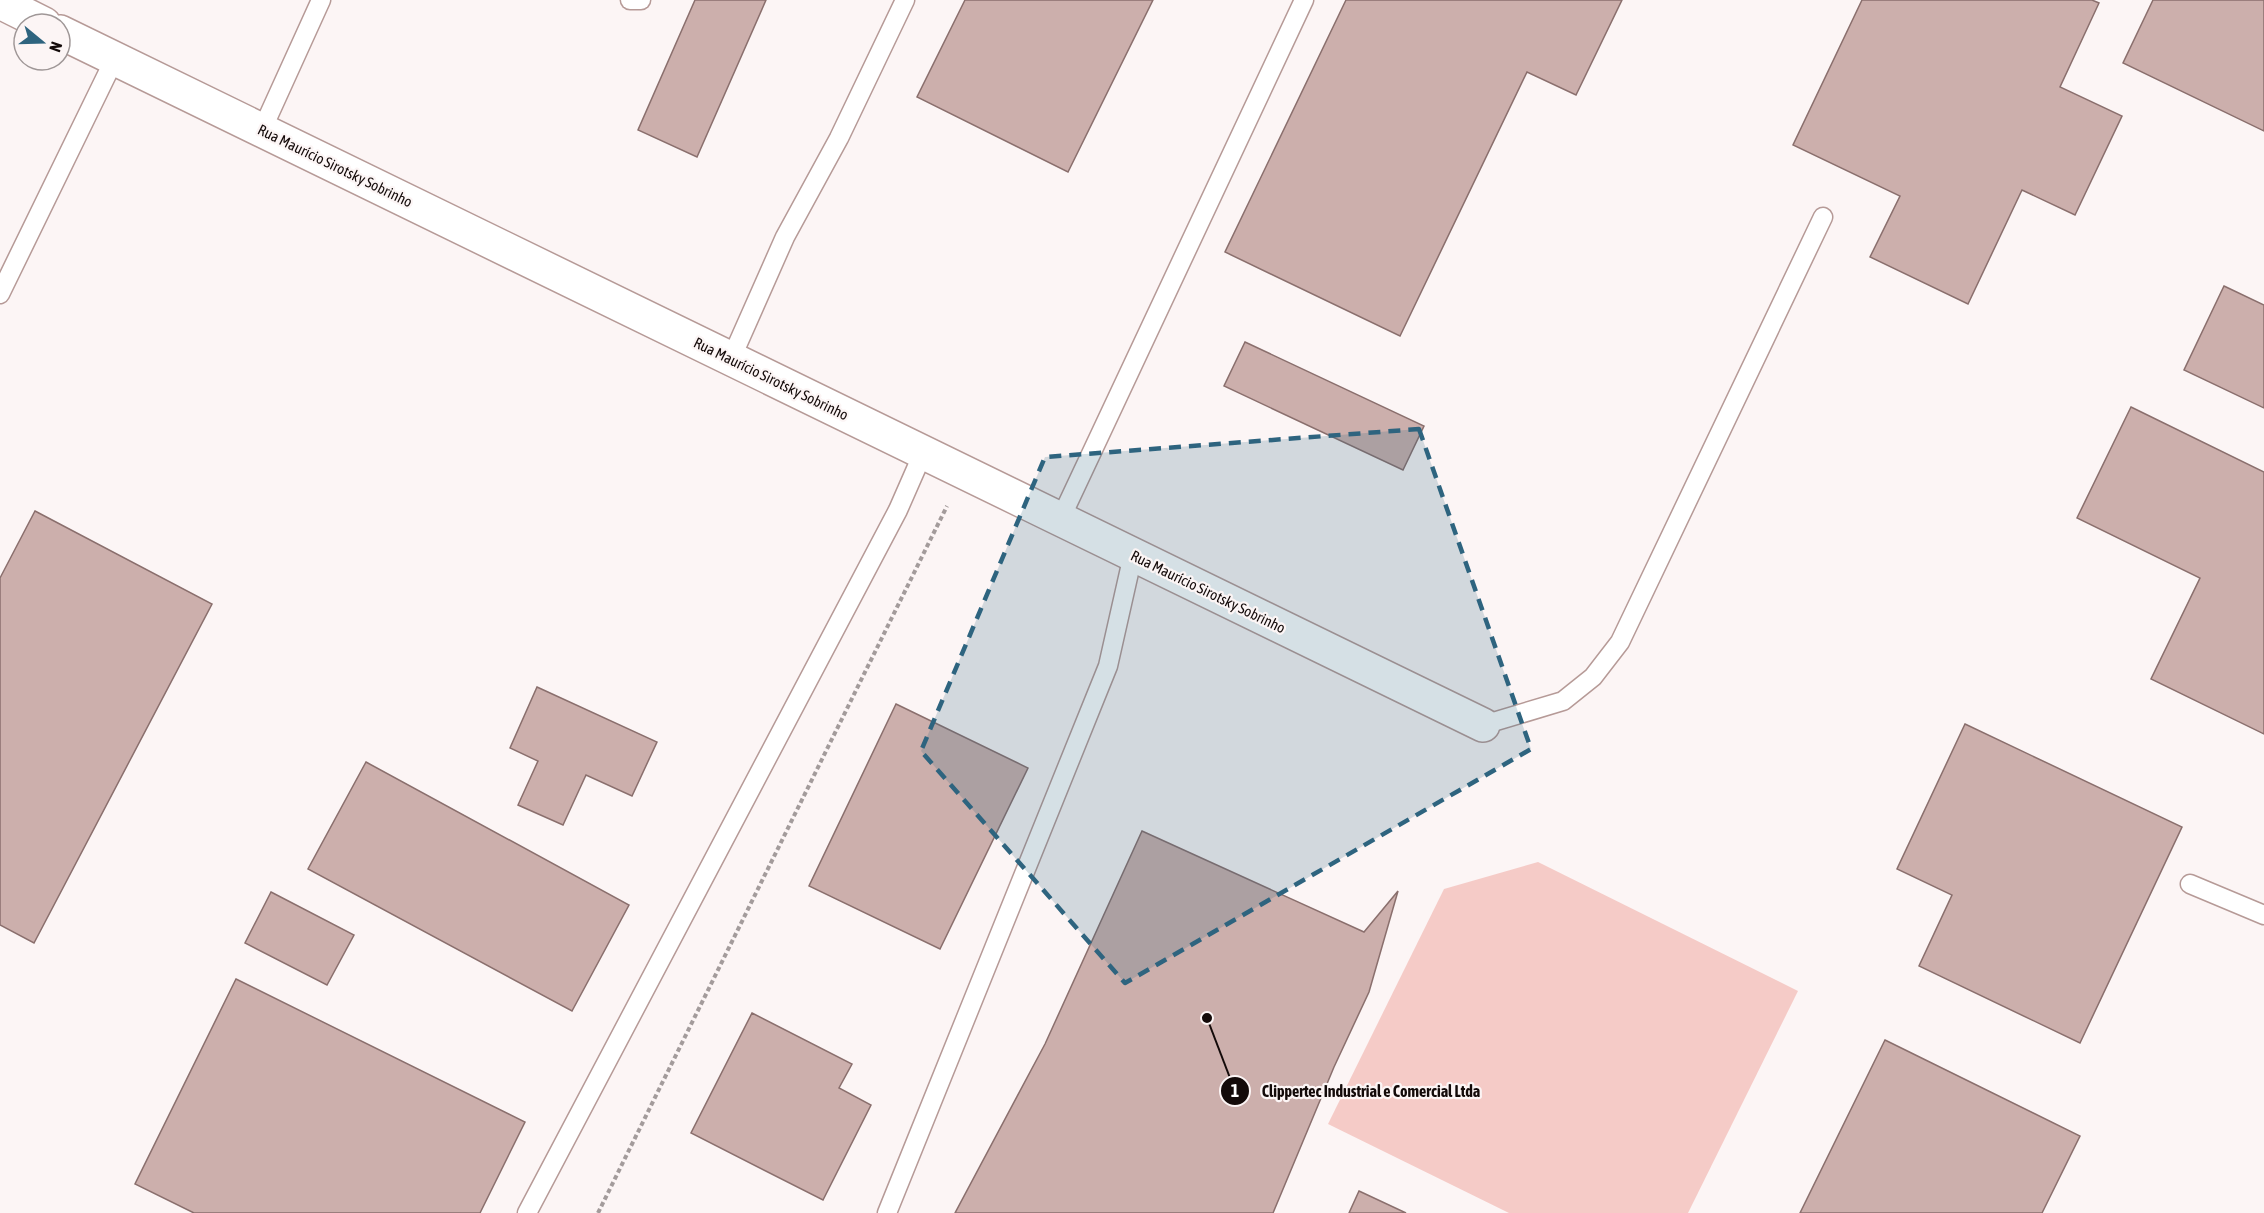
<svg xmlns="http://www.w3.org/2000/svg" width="2264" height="1213" viewBox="0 0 2264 1213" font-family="'Asap Condensed',sans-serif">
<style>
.green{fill:#f5cbc7}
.building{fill:#ccafac;stroke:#8a6f6d;stroke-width:1.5}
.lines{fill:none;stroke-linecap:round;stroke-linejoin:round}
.service-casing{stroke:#b69a97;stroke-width:21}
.minor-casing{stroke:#b69a97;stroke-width:36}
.path{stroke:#a39b9b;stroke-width:4;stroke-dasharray:4.5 3;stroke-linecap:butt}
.service{stroke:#fff;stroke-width:18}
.minor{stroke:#fff;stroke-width:33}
.marked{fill:#2e647f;fill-opacity:0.2;stroke:#2e647f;stroke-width:4.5;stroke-dasharray:12 8;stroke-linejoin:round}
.labels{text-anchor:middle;stroke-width:4.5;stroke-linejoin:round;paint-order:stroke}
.street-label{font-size:15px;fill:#130a09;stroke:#fcf5f5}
.leader{fill:none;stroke:#130a09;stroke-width:2}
.callout-dot{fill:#130a09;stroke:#fcf5f5;stroke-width:2}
.mark-label{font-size:18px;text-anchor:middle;font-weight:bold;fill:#fff}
.callout-label{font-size:16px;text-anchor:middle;font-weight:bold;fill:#130a09;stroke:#fcf5f5;stroke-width:4.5;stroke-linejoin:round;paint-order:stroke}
</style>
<rect width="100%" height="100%" fill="#fcf5f5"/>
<polygon class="green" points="1538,862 1798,991 1688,1213 1509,1213 1328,1124 1444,889"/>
<g class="building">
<polygon points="695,0 766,0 697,157 638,130"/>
<polygon points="965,0 1153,0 1068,172 917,97"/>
<polygon points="1346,0 1622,0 1576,95 1527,72 1400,336 1225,252"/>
<polygon points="1862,0 2092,0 2099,3 2060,87 2122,116 2075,215 2022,190 1968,304 1870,257 1900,196 1793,145"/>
<polygon points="2153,0 2264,0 2264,131 2123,63"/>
<polygon points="2224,286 2264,305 2264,408 2184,370"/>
<polygon points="1245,342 1424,426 1403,470 1224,386"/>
<polygon points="2131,407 2264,472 2264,734 2151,679 2200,578 2077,518"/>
<polygon points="35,511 212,604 34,943 0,925 0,578"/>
<polygon points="537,687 657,742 632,796 586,775 563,825 518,805 538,761 510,748"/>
<polygon points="896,704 1028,768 940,949 809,886"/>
<polygon points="1965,724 2182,827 2080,1043 1919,966 1952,895 1897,869"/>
<polygon points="366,762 629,905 572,1011 308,869"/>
<polygon points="1142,831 1364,932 1398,891 1369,992 1334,1067 1273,1213 955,1213 1045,1044"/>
<polygon points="271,892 354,935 327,985 245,943"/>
<polygon points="236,979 525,1122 480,1213 194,1213 135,1184"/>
<polygon points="752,1013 852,1064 839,1088 871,1105 823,1200 691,1133"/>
<polygon points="1885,1040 2080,1136 2042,1213 1800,1213"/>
<polygon points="1359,1191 1406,1213 1349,1213"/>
</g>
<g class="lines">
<defs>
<g id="service">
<polyline points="630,0 641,0"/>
<polyline points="262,130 321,0"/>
<polyline points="0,294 115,58"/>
<polyline points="731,359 785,237 839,138 905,0"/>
<polyline points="1060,520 1304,0"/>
<polyline points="1483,725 1563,701 1593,677 1620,642 1823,217"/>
<polyline points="2190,884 2264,915"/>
<polyline points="527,1213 898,510 923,453"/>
<polyline points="887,1213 1108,666 1133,555"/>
</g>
<g id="minor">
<polyline points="0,2 44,24"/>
<polyline points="60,32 1483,725"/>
</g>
</defs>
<use href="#service" class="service-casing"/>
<use href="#minor" class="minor-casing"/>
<polyline class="path" points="598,1213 947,506"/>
<use href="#service" class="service"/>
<use href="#minor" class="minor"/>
</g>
<path class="marked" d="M 1419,429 L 1531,749 L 1125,983 L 921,751 L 1045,457 Z"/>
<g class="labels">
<g class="street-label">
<text transform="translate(335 166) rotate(26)" y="5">Rua Maurício Sirotsky Sobrinho</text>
<text transform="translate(771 379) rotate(26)" y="5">Rua Maurício Sirotsky Sobrinho</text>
<text transform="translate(1208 592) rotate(26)" y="5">Rua Maurício Sirotsky Sobrinho</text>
</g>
</g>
<path class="leader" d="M1207 1018L1235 1091"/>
<g class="callout-dot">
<circle cx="1207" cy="1018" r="6"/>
<circle cx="1235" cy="1091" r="15"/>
</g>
<g class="mark-label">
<text x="1235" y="1097">1</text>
</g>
<g class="callout-label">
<text x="1371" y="1097">Clippertec Industrial e Comercial Ltda</text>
</g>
<g transform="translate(42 42) rotate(109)"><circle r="28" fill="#fcf5f5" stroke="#9f9797" stroke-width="1.5"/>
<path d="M0-4.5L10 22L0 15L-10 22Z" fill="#2e647f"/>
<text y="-9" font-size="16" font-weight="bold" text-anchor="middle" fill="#130a09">N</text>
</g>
</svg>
